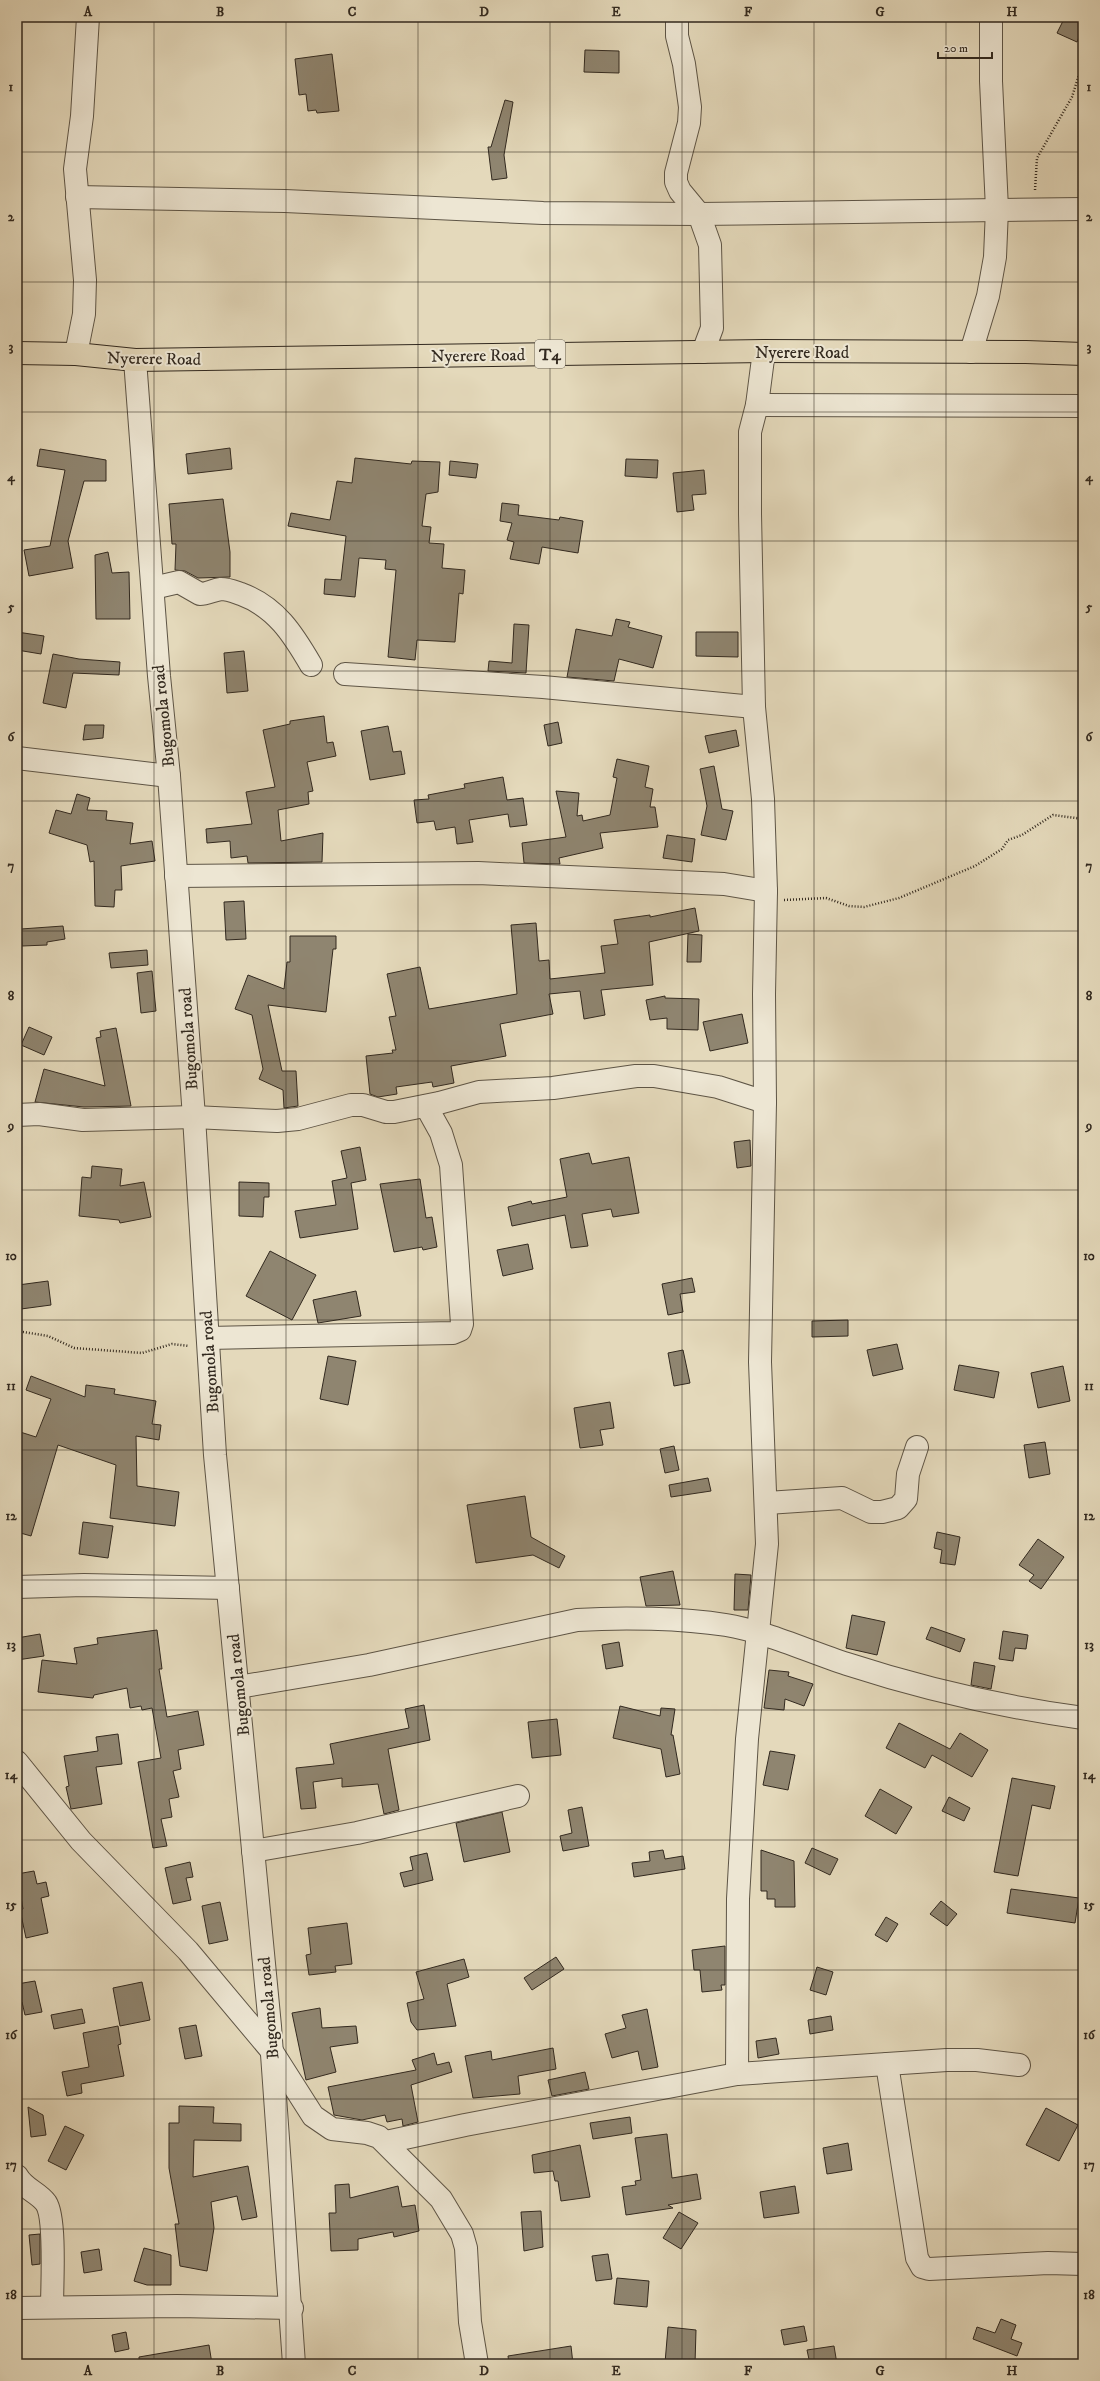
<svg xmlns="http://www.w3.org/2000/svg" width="1100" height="2381" viewBox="0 0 1100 2381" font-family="'IM FELL DW Pica',serif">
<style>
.building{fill:#8f8570;stroke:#32291f}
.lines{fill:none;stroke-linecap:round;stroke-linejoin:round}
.minor-casing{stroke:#5e5546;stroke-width:24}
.highway-casing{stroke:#32291f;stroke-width:24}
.path{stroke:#32291f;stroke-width:2.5;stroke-dasharray:1 2;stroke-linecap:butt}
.minor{stroke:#ede6d3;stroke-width:22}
.highway{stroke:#e4d9bb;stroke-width:22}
.grid{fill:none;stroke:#32291f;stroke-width:1;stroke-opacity:0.55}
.labels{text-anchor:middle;stroke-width:4;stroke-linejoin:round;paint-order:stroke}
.shield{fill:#ede6d3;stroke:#6a6255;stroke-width:1}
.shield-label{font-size:16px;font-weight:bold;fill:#32291f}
.street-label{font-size:17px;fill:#32291f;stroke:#ede6d3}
.neatline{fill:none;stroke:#32291f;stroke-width:1.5}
.grid-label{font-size:13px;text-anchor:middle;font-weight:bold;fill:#32291f}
</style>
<rect width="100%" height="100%" fill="#e4d9bb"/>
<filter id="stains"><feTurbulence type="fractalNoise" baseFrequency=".005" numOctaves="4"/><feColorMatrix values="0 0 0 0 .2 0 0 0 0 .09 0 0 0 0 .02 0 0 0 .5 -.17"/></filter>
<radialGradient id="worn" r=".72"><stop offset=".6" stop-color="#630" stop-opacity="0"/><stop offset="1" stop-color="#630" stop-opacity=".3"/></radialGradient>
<g class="building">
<polygon points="1065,17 1083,17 1083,39 1079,37 1077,42 1057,33"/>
<polygon points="585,50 619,51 619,73 584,72"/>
<polygon points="332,54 339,111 317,113 316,110 308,111 306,94 299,95 295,59"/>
<polygon points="505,100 513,102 504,155 507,178 492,180 488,147 491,147"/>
<polygon points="230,448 232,469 188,474 186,454"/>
<polygon points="40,449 106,460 106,481 84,481 68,541 73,568 29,576 24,550 50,546 65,470 37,466"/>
<polygon points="355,458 411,464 412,461 440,462 438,492 426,494 422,526 431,527 429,543 444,544 442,568 465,570 463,594 459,593 455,642 417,640 415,660 388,657 396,570 385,569 386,560 359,558 355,597 324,594 325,579 341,580 346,536 288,526 291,513 330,520 337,481 352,483"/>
<polygon points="626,459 658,460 657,478 625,476"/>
<polygon points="450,461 478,464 476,478 449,475"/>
<polygon points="704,470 706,494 692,495 694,510 677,512 673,473"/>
<polygon points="223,499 230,552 230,577 198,578 185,571 175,570 176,544 172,544 169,504"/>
<polygon points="502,503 519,505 518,515 559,520 560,517 583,521 578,553 542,547 539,564 510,559 514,542 507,540 512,523 500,521"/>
<polygon points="108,552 112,573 129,572 130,619 96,619 95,555"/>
<polygon points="616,619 630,622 628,627 662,636 653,668 619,659 614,681 567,677 576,629 612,636"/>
<polygon points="514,624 529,625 526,673 488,671 489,661 512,663"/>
<polygon points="17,632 44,636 41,654 17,650"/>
<polygon points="696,632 738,632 738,657 696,656"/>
<polygon points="244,651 248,691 227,693 224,653"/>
<polygon points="53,654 79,659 120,662 119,675 73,673 66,708 43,703"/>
<polygon points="324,716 327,743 333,742 336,756 307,762 313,791 308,792 309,804 278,810 281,841 323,833 322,862 248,863 247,856 231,858 230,841 207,843 206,829 252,824 246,792 275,787 263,730 290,724 290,721"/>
<polygon points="558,722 562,743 548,746 544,725"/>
<polygon points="85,725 104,725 103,738 83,740"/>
<polygon points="388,726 393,752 401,751 405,774 370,780 361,731"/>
<polygon points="736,730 739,746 709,753 705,736"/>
<polygon points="617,759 649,766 645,787 653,789 650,807 655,807 658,827 600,833 603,848 559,858 560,864 524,863 522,843 566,837 556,791 579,793 577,816 582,815 583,821 610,815 617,778 613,777"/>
<polygon points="714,766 722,809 733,811 726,840 701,835 707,806 700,769"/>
<polygon points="503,777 507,800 523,798 527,825 510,827 508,814 469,820 473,842 457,844 455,827 436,830 434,821 417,823 414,800 429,799 428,795 465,788 464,784"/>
<polygon points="77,794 90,798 87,810 107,811 106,820 133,823 130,844 152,841 155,861 121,866 122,890 115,890 114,907 95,906 94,861 90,862 87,845 49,833 56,810 71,814"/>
<polygon points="667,835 695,839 692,862 663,858"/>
<polygon points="244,901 246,939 226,940 224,902"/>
<polygon points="695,908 699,931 649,942 653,985 601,990 605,1015 584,1019 580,991 549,994 553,1014 500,1024 506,1056 451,1066 454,1083 433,1087 432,1082 396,1087 397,1094 378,1097 370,1094 366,1056 393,1053 392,1050 396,1050 389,1017 396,1016 387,974 420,967 429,1009 517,994 511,925 536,923 539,961 549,960 550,979 605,973 601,946 618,944 614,920 650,915 650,917"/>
<polygon points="63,926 65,939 47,942 47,945 22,946 21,929"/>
<polygon points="688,934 702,935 701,962 687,962"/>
<polygon points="290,936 336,936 336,949 333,949 326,1012 268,1005 282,1071 296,1071 298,1106 284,1108 283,1090 259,1079 263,1069 252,1015 235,1009 248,975 284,989 287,962 290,962"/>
<polygon points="147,950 148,965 111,968 109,953"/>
<polygon points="152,971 156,1011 141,1013 137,973"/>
<polygon points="665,996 665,998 699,999 698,1030 667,1029 667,1018 650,1020 646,1000"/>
<polygon points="742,1014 748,1043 710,1051 703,1022"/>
<polygon points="29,1027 52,1037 44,1055 21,1045"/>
<polygon points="116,1028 131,1106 84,1107 35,1102 44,1069 105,1086 96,1038 101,1037 100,1031"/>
<polygon points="750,1140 751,1166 737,1168 734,1142"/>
<polygon points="360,1147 366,1180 351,1183 358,1229 300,1238 295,1211 336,1205 332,1181 347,1178 341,1151"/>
<polygon points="589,1153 592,1164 629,1157 639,1213 613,1217 611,1209 582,1214 588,1246 571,1248 565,1215 512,1226 508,1207 531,1201 532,1204 567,1197 560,1159"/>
<polygon points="92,1166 122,1169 120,1186 144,1182 151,1217 120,1223 119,1220 79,1216 82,1177 91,1178"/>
<polygon points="420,1179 426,1218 432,1217 437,1247 423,1250 422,1247 394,1252 380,1184"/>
<polygon points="239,1182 269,1183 269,1197 264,1197 263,1217 239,1216"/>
<polygon points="528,1244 533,1269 503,1276 497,1250"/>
<polygon points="270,1251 316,1275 292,1320 246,1296"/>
<polygon points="692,1278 695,1292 680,1294 683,1312 668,1315 662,1284"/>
<polygon points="48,1281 51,1305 21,1309 18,1285"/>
<polygon points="356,1291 361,1316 318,1323 313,1300"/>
<polygon points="848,1320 848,1336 812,1337 812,1321"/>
<polygon points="897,1344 903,1369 873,1376 867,1350"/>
<polygon points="683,1350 690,1383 674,1386 668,1353"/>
<polygon points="328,1356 356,1361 348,1405 320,1399"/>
<polygon points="959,1365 999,1372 994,1398 954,1390"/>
<polygon points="1063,1366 1070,1401 1038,1408 1031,1373"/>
<polygon points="31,1376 85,1397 86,1385 115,1389 114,1394 156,1401 152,1424 161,1425 159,1440 136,1436 137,1486 179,1492 175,1526 110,1518 116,1465 58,1445 31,1536 17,1532 17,1431 36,1437 51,1399 26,1390"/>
<polygon points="610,1402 614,1428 600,1430 603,1445 580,1448 574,1408"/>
<polygon points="1045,1442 1050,1474 1029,1478 1024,1445"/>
<polygon points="674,1446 679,1470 665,1473 660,1449"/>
<polygon points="708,1478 711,1491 671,1497 669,1485"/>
<polygon points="525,1496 531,1537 565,1556 559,1568 533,1555 476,1563 467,1505"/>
<polygon points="83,1522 113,1526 108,1558 79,1554"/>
<polygon points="937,1532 960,1537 955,1565 940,1563 942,1550 934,1548"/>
<polygon points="1038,1539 1064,1557 1041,1589 1029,1581 1034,1575 1019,1565"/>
<polygon points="673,1571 680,1605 646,1606 640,1577"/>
<polygon points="735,1574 751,1575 748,1610 734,1610"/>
<polygon points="852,1615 885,1622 877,1655 846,1648"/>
<polygon points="931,1627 965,1639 960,1652 926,1639"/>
<polygon points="157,1630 162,1669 159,1669 167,1717 198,1711 204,1745 178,1750 181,1769 173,1771 179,1797 169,1799 172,1817 161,1819 167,1846 153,1848 138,1762 161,1758 152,1708 142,1710 141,1706 130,1708 127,1688 94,1695 93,1698 38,1692 42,1660 77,1664 74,1648 98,1644 97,1638"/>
<polygon points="1003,1631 1028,1635 1026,1649 1015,1648 1013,1661 999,1659"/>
<polygon points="40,1634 44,1656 17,1660 17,1638"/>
<polygon points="619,1642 623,1666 606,1669 602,1645"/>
<polygon points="974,1662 995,1666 991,1689 971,1685"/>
<polygon points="769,1670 789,1672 788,1676 813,1684 804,1706 785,1699 784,1710 764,1708"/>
<polygon points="424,1705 430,1740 388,1749 399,1810 384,1814 378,1784 342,1787 342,1778 313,1782 316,1808 301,1809 296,1768 334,1764 330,1744 409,1728 405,1709"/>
<polygon points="620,1706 660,1716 661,1708 675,1709 671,1735 673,1735 680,1774 666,1777 661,1749 613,1738"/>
<polygon points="557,1719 561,1755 532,1758 528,1722"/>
<polygon points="899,1723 950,1749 960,1733 988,1750 972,1777 932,1755 925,1768 886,1748"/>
<polygon points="118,1734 122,1764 96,1767 102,1804 71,1809 66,1787 69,1786 64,1756 98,1751 96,1737"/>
<polygon points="770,1751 795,1755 788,1790 763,1785"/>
<polygon points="1012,1778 1055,1786 1050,1809 1032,1805 1018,1876 994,1872"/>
<polygon points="880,1789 912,1807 896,1834 865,1816"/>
<polygon points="949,1797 970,1808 964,1821 942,1811"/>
<polygon points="582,1807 589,1846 563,1851 560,1836 572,1833 568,1810"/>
<polygon points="502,1812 510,1852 464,1862 456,1823"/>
<polygon points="812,1848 838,1859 830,1875 805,1863"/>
<polygon points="663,1850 665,1859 683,1856 685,1869 634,1877 632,1863 650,1861 649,1852"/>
<polygon points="761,1850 794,1861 795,1907 775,1907 775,1899 767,1899 767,1891 761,1891"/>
<polygon points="427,1853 433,1880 404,1887 400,1873 413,1870 410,1857"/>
<polygon points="190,1862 193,1877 186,1878 191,1900 173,1904 165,1868"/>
<polygon points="34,1871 37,1884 46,1882 49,1896 41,1898 48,1933 26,1938 20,1910 23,1909 17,1874"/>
<polygon points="1011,1889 1079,1898 1075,1923 1007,1913"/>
<polygon points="941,1901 957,1914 947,1926 930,1914"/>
<polygon points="220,1902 228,1940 209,1944 202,1906"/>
<polygon points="886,1917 898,1924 887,1942 875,1935"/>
<polygon points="347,1923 352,1964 335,1966 336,1972 309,1975 306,1955 311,1954 308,1928"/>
<polygon points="725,1946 725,1985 721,1985 722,1990 702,1992 700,1970 694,1970 692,1950"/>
<polygon points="556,1957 564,1969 532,1990 524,1978"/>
<polygon points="464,1959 469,1977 447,1984 456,2026 417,2030 411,2022 407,2003 424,1999 416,1972"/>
<polygon points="817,1967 833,1972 826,1995 810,1990"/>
<polygon points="35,1981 42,2012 25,2015 22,2002 17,2003 17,1984"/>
<polygon points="142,1982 150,2020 120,2026 113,1988"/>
<polygon points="320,2008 322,2028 356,2026 358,2043 330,2047 336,2072 306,2080 292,2013"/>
<polygon points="82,2009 85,2023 54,2029 51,2015"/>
<polygon points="647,2009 658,2067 642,2070 638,2051 612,2058 605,2034 626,2028 622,2015"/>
<polygon points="831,2016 833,2030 810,2034 808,2020"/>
<polygon points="196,2025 202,2056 185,2059 179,2028"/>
<polygon points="118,2026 121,2044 118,2045 124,2076 81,2084 82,2093 67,2096 62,2072 89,2067 83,2033"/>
<polygon points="776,2038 779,2054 758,2058 756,2041"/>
<polygon points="553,2048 556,2069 518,2076 520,2094 473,2098 465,2056 491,2051 492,2060"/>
<polygon points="434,2053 437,2065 449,2062 452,2072 411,2085 418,2122 403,2126 402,2119 387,2122 385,2115 362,2120 334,2115 328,2087 416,2070 412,2060"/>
<polygon points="585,2072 589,2089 552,2096 548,2080"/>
<polygon points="179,2106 214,2107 213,2123 241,2124 241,2141 194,2140 193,2177 248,2166 257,2217 242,2220 237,2196 211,2202 214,2228 207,2271 180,2266 175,2224 179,2224 169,2168 169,2123 179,2123"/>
<polygon points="28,2107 43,2115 46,2135 31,2137"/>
<polygon points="1046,2108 1078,2125 1059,2161 1026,2145"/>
<polygon points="630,2117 632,2133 593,2139 590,2123"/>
<polygon points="65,2126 84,2135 66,2170 48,2161"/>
<polygon points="667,2134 672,2178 697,2174 701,2199 668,2205 673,2208 626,2215 622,2187 636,2185 635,2181 641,2180 635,2138"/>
<polygon points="848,2143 852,2170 827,2174 823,2148"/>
<polygon points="580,2145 590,2197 561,2201 558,2181 555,2181 553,2171 534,2173 532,2155"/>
<polygon points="349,2184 350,2198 398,2186 402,2207 415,2205 419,2231 394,2237 393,2232 358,2239 358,2250 331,2251 329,2213 336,2213 335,2185"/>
<polygon points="795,2186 799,2213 764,2218 760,2192"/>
<polygon points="541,2211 543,2247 524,2251 521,2212"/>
<polygon points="679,2212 698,2223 681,2249 663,2238"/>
<polygon points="40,2234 40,2264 32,2265 29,2235"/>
<polygon points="144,2248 171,2255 171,2285 147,2285 134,2281"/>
<polygon points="99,2249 102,2270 84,2273 81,2252"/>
<polygon points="608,2254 612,2279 596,2281 592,2256"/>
<polygon points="617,2278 649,2281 647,2307 614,2304"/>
<polygon points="1001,2319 1016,2325 1011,2339 1022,2343 1017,2356 973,2339 977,2327 995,2333"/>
<polygon points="804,2326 807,2341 784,2345 781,2330"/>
<polygon points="668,2327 696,2330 695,2364 665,2363"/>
<polygon points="126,2332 129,2349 115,2352 112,2335"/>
<polygon points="209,2345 212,2364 139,2364 139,2357"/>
<polygon points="571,2346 573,2364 509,2364 508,2356"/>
<polygon points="834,2346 837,2364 810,2364 807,2350"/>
</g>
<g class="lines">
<defs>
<g id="minor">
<polyline points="677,17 677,36 684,64 690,107 689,123 676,173 676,182 680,191 699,214 710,245 712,328 703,352"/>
<polyline points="77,197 285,201 543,213 699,214 1083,209"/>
<polyline points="971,352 988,296 995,257 997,209 991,81 991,17"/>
<polyline points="76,354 84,314 85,280 75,169 82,116 88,17"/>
<polyline points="135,360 159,676 169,776 194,1117 215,1455 270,2026 294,2364"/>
<polyline points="757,405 1083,406"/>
<path d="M 153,588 L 179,582 L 200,594 C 207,594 213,590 221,589 C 228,589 235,592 241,594 C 276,607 293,634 311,665"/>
<polyline points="345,674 543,687 754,707"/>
<polyline points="17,758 169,776"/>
<polyline points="176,876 478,873 724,884 766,891"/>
<polyline points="17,1115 39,1114 83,1120 194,1117 277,1121 298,1119 351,1105 363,1105 386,1112 394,1112 439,1103 479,1092 553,1088 636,1076 654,1076 718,1087 765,1102"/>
<polyline points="208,1338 453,1333 460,1330 462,1324 451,1165 441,1133 426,1106"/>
<polyline points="767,1503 842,1498 871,1512 882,1512 898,1508 906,1499 908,1474 917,1447"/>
<polyline points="17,1587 84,1585 228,1588"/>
<path d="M 238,1687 L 369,1665 L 577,1620 C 621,1617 682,1618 726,1625 C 767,1632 807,1651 847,1664 C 924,1689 1003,1707 1083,1718"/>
<polyline points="17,1762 81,1841 188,1951 271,2050 313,2116 332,2129 367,2133 379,2137 441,2199 462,2234 466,2248 470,2322 477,2364"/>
<polyline points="253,1851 357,1833 518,1796"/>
<polyline points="887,2064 917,2258 922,2267 929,2269 1048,2263 1083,2264"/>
<polyline points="737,2074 738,1899 747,1739 767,1544 760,1362 765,1102 764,994 766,891 763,799 754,707 750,514 750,432 757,405 764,351"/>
<polyline points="386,2142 465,2125 737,2074 947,2060 977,2060 1019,2065"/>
<path d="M 17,2176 C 24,2189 38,2192 46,2203 C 56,2218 52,2286 52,2307"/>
<polyline points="17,2308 177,2306 292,2308"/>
</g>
<polyline id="highway" points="17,353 76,354 135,360 764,351 1026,352 1083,354"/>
</defs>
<use href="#minor" class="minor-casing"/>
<use href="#highway" class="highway-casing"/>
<g class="path">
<polyline points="1035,190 1037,158 1072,97 1083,62"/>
<polyline points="784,900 826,898 849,906 864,907 899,898 975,866 1002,849 1008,840 1022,835 1053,815 1083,819"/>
<polyline points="17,1331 48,1336 74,1348 142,1353 172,1344 189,1346"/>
</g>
<use href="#minor" class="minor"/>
<use href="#highway" class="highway"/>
</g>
<path class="grid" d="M 154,17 L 154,2364M 286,17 L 286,2364M 418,17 L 418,2364M 550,17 L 550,2364M 682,17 L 682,2364M 814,17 L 814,2364M 946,17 L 946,2364M 17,152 L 1083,152M 17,282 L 1083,282M 17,412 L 1083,412M 17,541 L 1083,541M 17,671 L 1083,671M 17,801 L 1083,801M 17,931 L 1083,931M 17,1061 L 1083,1061M 17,1190 L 1083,1190M 17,1320 L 1083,1320M 17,1450 L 1083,1450M 17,1580 L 1083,1580M 17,1710 L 1083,1710M 17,1840 L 1083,1840M 17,1970 L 1083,1970M 17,2099 L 1083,2099M 17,2229 L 1083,2229"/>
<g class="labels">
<rect class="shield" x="535" y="340" width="30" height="28" rx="3"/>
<g class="shield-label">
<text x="550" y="360">T4</text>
</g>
<g class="street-label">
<text x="802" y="358">Nyerere Road</text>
<text transform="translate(478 355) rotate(-1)" y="6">Nyerere Road</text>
<text transform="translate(154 358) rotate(1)" y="6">Nyerere Road</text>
<text transform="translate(163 716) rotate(-96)" y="6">Bugomola road</text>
<text transform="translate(188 1039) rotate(-94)" y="6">Bugomola road</text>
<text transform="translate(209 1362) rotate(-94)" y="6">Bugomola road</text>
<text transform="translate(238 1685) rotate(-96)" y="6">Bugomola road</text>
<text transform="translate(268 2008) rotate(-95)" y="6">Bugomola road</text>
</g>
</g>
<rect width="1100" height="2381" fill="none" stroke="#e4d9bb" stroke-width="44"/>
<path d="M938 52v6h54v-6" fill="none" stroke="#32291f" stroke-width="2"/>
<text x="944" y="52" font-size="12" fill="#32291f" stroke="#ede6d3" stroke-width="3" paint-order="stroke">20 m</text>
<rect x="22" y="22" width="1056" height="2337" class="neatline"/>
<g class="grid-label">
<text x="88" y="16">A</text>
<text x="220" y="16">B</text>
<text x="352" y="16">C</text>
<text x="484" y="16">D</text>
<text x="616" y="16">E</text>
<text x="748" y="16">F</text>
<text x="880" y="16">G</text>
<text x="1012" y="16">H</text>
<text x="11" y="91">1</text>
<text x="1089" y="91">1</text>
<text x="11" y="221">2</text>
<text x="1089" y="221">2</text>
<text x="11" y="351">3</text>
<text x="1089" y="351">3</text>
<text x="11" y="481">4</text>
<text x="1089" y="481">4</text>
<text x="11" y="611">5</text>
<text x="1089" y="611">5</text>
<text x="11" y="741">6</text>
<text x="1089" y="741">6</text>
<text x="11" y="870">7</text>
<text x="1089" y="870">7</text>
<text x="11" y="1000">8</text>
<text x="1089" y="1000">8</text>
<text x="11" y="1130">9</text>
<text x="1089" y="1130">9</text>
<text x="11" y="1260">10</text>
<text x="1089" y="1260">10</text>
<text x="11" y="1390">11</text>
<text x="1089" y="1390">11</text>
<text x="11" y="1520">12</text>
<text x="1089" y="1520">12</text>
<text x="11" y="1649">13</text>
<text x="1089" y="1649">13</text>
<text x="11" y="1779">14</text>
<text x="1089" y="1779">14</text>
<text x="11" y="1909">15</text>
<text x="1089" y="1909">15</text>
<text x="11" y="2039">16</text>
<text x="1089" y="2039">16</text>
<text x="11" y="2169">17</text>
<text x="1089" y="2169">17</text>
<text x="11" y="2299">18</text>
<text x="1089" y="2299">18</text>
<text x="88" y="2375">A</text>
<text x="220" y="2375">B</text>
<text x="352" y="2375">C</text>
<text x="484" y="2375">D</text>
<text x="616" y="2375">E</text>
<text x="748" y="2375">F</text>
<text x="880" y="2375">G</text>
<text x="1012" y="2375">H</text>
</g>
<rect width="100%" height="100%" filter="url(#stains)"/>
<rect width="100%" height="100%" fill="url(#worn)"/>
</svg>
